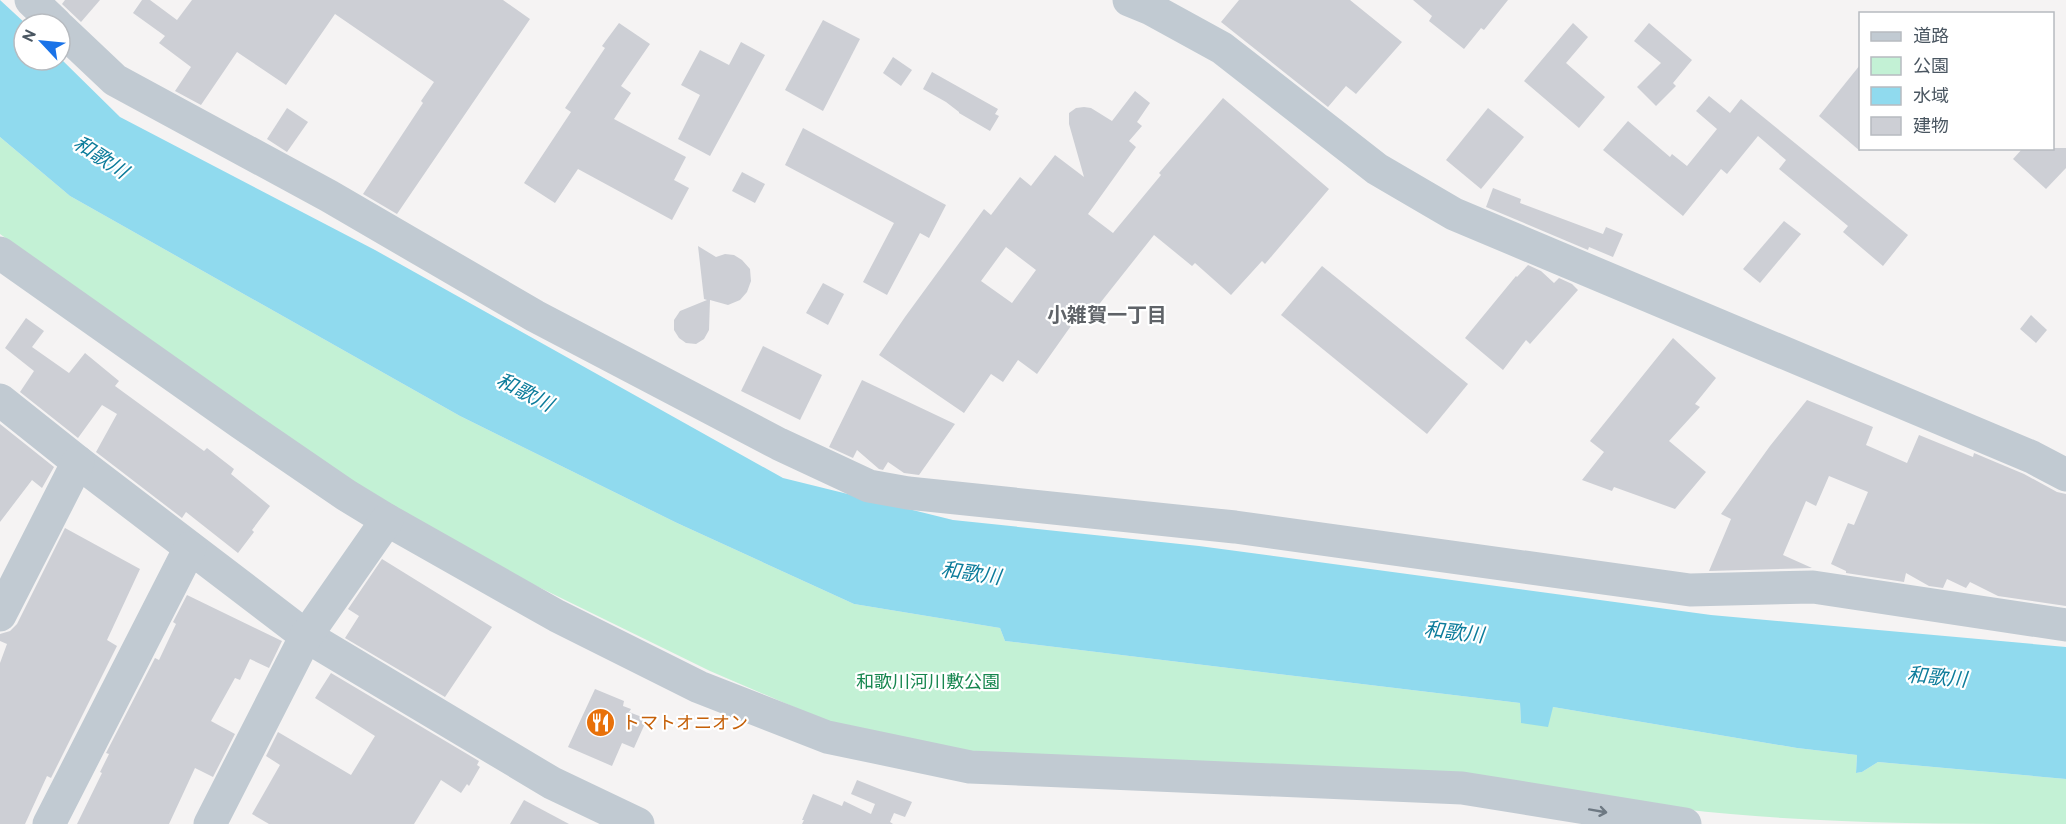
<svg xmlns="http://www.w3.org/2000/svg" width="2066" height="824" viewBox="0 0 2066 824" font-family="Overpass,'Noto Sans JP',sans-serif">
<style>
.green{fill:#c3f1d5}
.water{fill:#90daee}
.building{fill:#cdcfd5;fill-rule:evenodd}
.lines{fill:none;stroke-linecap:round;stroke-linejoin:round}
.minor{stroke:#c1cad2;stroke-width:33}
.oneway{stroke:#6e7983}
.labels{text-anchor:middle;stroke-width:4.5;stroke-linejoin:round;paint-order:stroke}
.park-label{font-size:18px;fill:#17864f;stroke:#fff}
.food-label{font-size:18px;fill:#c56008;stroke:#fff;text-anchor:start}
.water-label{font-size:20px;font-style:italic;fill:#0c7c9b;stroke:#fff}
.neighbourhood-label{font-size:20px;font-weight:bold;fill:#5f6368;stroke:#fff}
</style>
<rect width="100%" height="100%" fill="#f5f3f3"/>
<path class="green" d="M 0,137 L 70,196 L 460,416 L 677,523 L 854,604 L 1000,628 L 1005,641 L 1520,703 L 1521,723 L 1553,707 L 1797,748 L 1857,755 L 1856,773 L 1862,772 L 1878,762 L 2066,779 L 2066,824 C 1937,824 1809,824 1681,809 L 981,755 L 838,726 L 710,671 L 457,547 L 330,471 L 0,234 Z"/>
<polygon class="water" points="0,0 26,24 24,24 24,60 60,60 60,58 120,117 375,250 783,478 953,520 1199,546 1711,615 2066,647 2066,779 1878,762 1862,772 1856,773 1857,755 1797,748 1553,707 1548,727 1521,723 1520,703 1005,641 1000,628 854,604 677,523 460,416 70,196 0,137"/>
<g class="building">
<polygon points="65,0 100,0 81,22 62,4"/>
<polygon points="142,0 150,0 177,20 192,0 503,0 530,19 397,214 363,194 423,103 421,101 434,82 335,14 286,85 237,52 201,105 175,91 191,67 159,43 165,36 133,13"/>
<polygon points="1239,0 1350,0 1402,42 1356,94 1346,86 1328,107 1221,22"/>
<polygon points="1413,0 1508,0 1484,30 1481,28 1464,49 1429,21 1432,16"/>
<polygon points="823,20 860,39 823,111 785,90"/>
<polygon points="619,23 650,44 621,86 631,93 614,119 686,157 674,180 689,188 672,220 578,169 555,203 524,183 571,112 565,108 605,48 602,46"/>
<polygon points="1573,23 1588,37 1566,63 1605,97 1579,128 1524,81"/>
<polygon points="1649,23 1692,60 1673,83 1676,86 1656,106 1637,87 1661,63 1634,41"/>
<polygon points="741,42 765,55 710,156 678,139 700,95 681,85 700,50 729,65"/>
<polygon points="893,57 912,70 901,86 883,73"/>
<polygon points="1860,65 1860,151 1819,116"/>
<polygon points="932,72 998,109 995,114 999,116 990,131 959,113 959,112 946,102 923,89"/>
<path d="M 1135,91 L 1150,103 L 1137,122 L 1142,126 L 1129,141 L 1136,147 L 1088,214 L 1113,233 L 1161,175 L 1159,173 L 1223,98 L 1329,189 L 1265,264 L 1262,261 L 1231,295 L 1195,263 L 1192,266 L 1154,235 L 1093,312 L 1085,306 L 1037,374 L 1018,360 L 1003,382 L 991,374 L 964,413 L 879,355 L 905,317 L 984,209 L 991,215 L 1020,177 L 1031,186 L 1055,155 L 1084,177 L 1069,124 L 1069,113 L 1076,108 L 1084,107 L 1091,108 L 1112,121 ZM 1006,247 L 1036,270 L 1012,303 L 981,281 Z"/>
<polygon points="1709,96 1730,113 1741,99 1908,235 1883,266 1843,232 1848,226 1779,169 1786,160 1758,136 1727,174 1721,169 1683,216 1603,150 1628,121 1670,157 1672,154 1687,166 1717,129 1696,111"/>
<polygon points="287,108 308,122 287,152 267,139"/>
<polygon points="1488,108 1524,137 1481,189 1446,160"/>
<polygon points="803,128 946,205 929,238 920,233 887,295 863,282 894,223 785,165"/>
<polygon points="2023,148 2066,148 2066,168 2046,189 2013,159"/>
<polygon points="742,172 765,184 755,203 732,191"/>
<polygon points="1493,188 1521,199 1520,203 1603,234 1606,227 1623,234 1613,257 1589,247 1588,250 1486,207"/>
<polygon points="1784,221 1801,234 1760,283 1743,269"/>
<polygon points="698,246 716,257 725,254 734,255 742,260 750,269 751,281 747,292 740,300 728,305 710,300 709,330 704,339 696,344 686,343 679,338 674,330 674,320 680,311 707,300 704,299"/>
<polygon points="1528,265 1541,271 1554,283 1559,278 1572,284 1578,290 1530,344 1526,340 1503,370 1465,338 1516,276 1517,277"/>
<polygon points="1322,266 1468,384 1427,434 1281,315"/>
<polygon points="823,283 844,294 828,325 806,313"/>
<polygon points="2031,315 2047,330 2036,343 2020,329"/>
<polygon points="26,318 44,331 32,347 69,373 85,353 119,381 115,386 204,451 207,448 234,469 231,474 270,506 252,530 254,532 238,553 186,512 182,518 96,452 117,414 102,405 78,438 20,392 34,371 5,348"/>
<polygon points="1673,338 1716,378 1695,404 1700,407 1669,441 1706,472 1675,509 1614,487 1612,491 1582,480 1604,452 1590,441"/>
<polygon points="763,346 822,375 800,420 741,391"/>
<polygon points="862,380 955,424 919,475 904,473 888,462 883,470 879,469 857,450 853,458 829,447"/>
<polygon points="1807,400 1873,427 1866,445 1907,463 1919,435 1973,457 1974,453 2024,474 2057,492 2066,494 2066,606 1998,596 1970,582 1966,588 1947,579 1943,588 1929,586 1906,573 1904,582 1846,573 1846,571 1831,564 1848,523 1854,525 1868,492 1829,476 1816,506 1806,501 1783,555 1812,568 1709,571 1731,519 1721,514 1770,446"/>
<polygon points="0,424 54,467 42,488 32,480 0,522"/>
<polygon points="65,528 140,569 107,640 117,646 51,778 47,776 25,824 0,824 0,663 7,644 0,641 0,634 10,631 17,624"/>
<polygon points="382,559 492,627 445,697 345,638 359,616 348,609"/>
<polygon points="187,595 282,641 269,668 250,659 240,680 235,678 211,721 235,734 213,777 195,768 169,824 77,824 102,773 100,772 109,754 106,753 155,658 159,660 176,624 173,622"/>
<polygon points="331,673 479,761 477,765 480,767 469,786 467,784 461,793 441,780 414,824 269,824 252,814 280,765 266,756 278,732 351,775 375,736 315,698"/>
<polygon points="595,689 624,701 623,706 631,709 629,712 647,719 634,748 622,743 612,766 568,747"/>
<polygon points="857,780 912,802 905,817 894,813 890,822 893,824 802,824 804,820 802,820 813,794 842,806 844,801 871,814 875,804 851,794"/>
<polygon points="524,800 569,824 510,824"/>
</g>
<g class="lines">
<g class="minor">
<polyline points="31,0 56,24"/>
<polyline points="1129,0 1151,9 1222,48 1377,169 1454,214 2032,457 2066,475"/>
<polyline points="60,28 115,80 329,196 535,316 779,444 869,486 908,493 1235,527 1690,590 1813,587 2066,625"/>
<polyline points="0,253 241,423 346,495 387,520 557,616 699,687 827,737 970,767 1462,788 1685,824"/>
<polyline points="0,400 78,462 306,636 552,783 638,824"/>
<polyline points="0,615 78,462"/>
<polyline points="49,824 190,548"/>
<polyline points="210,824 306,636 387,520"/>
</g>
</g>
<defs><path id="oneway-shaft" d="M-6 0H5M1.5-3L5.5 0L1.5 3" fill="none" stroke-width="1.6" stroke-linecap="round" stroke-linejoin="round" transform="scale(1.5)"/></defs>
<use class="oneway" href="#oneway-shaft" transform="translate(1598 811) rotate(10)"/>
<defs>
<symbol id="restaurant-disc" viewBox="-11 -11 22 22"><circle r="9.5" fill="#e8710a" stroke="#fff"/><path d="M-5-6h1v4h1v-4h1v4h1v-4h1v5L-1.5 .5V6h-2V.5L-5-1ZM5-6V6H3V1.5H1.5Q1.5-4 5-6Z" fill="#fff"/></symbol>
</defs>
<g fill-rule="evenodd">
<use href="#restaurant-disc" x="584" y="706" width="33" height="33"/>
</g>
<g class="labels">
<g class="park-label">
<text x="928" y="688">和歌川河川敷公園</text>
</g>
<g class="food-label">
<text x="622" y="729">トマトオニオン</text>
</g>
<g class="water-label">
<text transform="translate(101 157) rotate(33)" y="7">和歌川</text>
<text transform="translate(525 392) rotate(27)" y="7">和歌川</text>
<text transform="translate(971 573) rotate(8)" y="7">和歌川</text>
<text transform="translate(1454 632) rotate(6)" y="7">和歌川</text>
<text transform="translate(1937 677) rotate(5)" y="7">和歌川</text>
</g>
<g class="neighbourhood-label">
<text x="1107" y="322">小雑賀一丁目</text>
</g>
</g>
<rect x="1859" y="12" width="195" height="138" fill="#ffffff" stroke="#b7bbc0" stroke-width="1.5"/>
<rect x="1871" y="32" width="30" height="9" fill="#c1cad2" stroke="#b7bbc0" stroke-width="1.5"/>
<text x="1913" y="42" font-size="18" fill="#4a5661">道路</text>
<rect x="1871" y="57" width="30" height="18" fill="#c3f1d5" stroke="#b7bbc0" stroke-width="1.5"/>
<text x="1913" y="72" font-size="18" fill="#4a5661">公園</text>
<rect x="1871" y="87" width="30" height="18" fill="#90daee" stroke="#b7bbc0" stroke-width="1.5"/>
<text x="1913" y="102" font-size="18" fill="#4a5661">水域</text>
<rect x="1871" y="117" width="30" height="18" fill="#cdcfd5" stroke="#b7bbc0" stroke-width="1.5"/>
<text x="1913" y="132" font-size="18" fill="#4a5661">建物</text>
<g transform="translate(42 42) rotate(296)"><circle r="28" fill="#ffffff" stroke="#b7bbc0" stroke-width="1.5"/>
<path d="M0-4.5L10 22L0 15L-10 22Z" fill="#1a73e8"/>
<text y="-9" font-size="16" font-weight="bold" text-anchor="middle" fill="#4a5661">N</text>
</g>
</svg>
